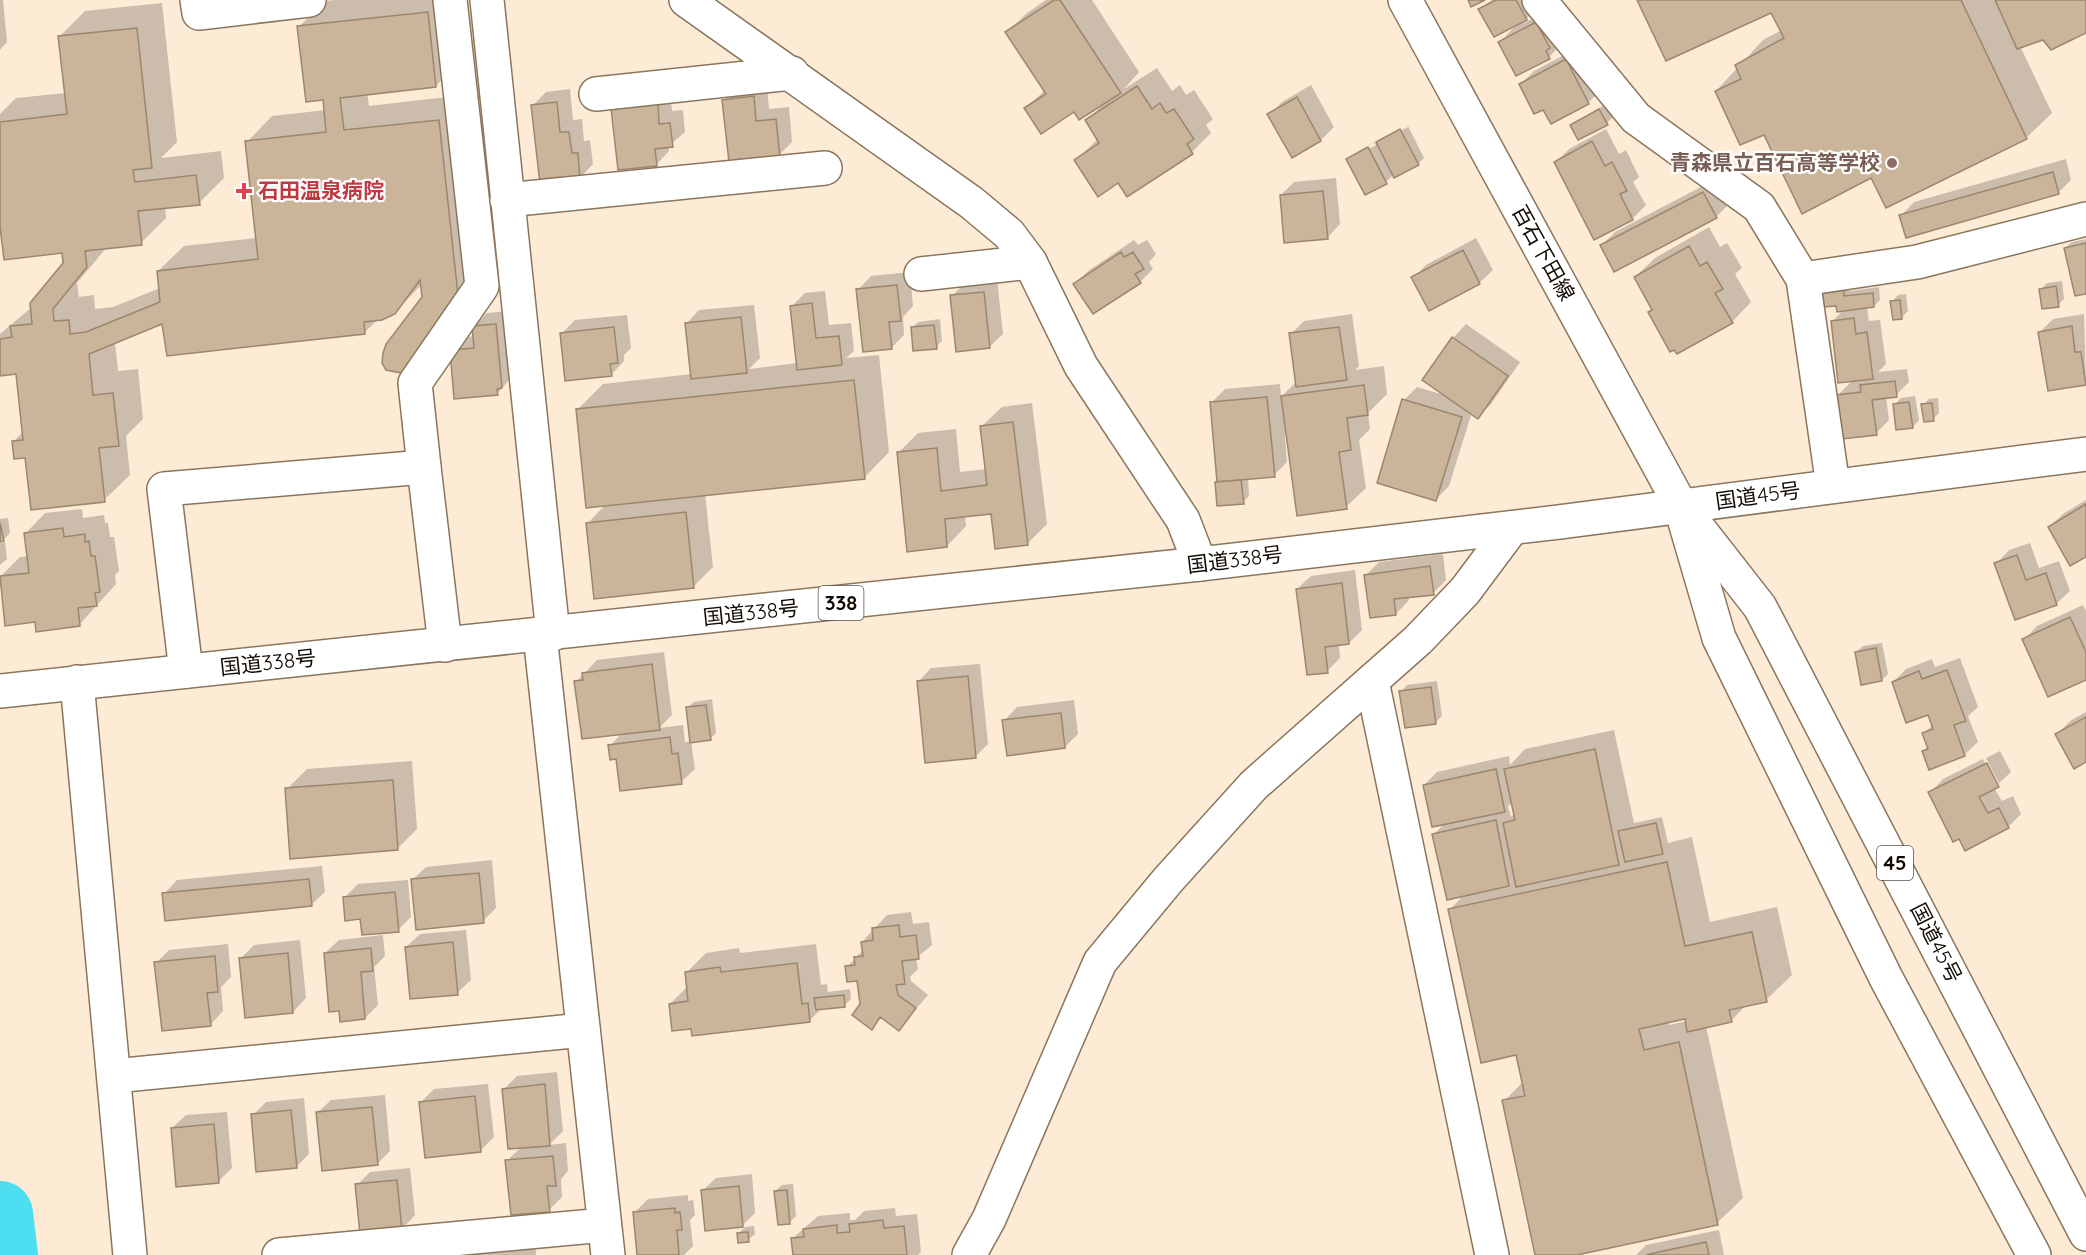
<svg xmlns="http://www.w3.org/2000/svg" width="2086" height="1255" viewBox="0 0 2086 1255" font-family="Quicksand,'Noto Sans JP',sans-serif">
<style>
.shadow{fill:#0003;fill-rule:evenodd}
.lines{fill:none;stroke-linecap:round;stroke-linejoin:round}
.river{stroke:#4ddef1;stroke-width:66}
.building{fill:#cab49a;stroke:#9b866e;stroke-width:1.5}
.minor-casing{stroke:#8a765d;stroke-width:36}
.major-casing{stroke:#8a765d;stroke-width:36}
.highway-casing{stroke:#8a765d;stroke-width:36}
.minor{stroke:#fff;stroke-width:33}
.major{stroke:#fff;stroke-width:33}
.highway{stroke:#fff;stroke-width:33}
.education-dot{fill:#8d6e63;stroke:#fff;stroke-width:2}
.health-dot{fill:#e0444e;stroke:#fff;stroke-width:2}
.labels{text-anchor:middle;stroke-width:4.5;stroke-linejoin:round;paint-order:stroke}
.shield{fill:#fff;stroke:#5a554f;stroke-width:1.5}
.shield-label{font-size:20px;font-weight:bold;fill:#130c04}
.education-label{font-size:21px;font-weight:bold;fill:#785e54;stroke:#fff;text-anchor:end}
.health-label{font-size:21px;font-weight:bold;fill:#be3a42;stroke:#fff;text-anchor:start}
.street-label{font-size:21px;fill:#130c04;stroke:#fff}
</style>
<rect width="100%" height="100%" fill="#feebd6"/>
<g class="shadow">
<polygon points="0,0 3,0 7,42 0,50"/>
<polygon points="336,0 454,0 461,60 436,86 367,93 369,106 464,95 484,277 433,343 422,284 394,313 378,319 364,333 164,321 115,342 118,371 138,369 143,419 126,436 130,475 104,500 26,456 13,442 24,431 17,373 0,374 0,334 32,307 64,264 64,252 0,214 0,114 16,98 66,93 60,36 85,11 162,3 177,142 161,158 221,151 224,178 199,203 165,207 166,218 141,243 107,247 77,283 79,297 94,295 95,309 113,307 160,288 158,271 184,246 257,238 247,142 272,116 326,110 324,98 299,27 324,1"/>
<polygon points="1046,0 1092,0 1139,72 1124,89 1157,68 1172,91 1180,85 1186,95 1194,90 1213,119 1206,125 1211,133 1192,152 1118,181 1076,160 1098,139 1087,121 1103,104 1074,110 1026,108 1045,90 1007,32 1027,13"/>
<polygon points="1492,0 1526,0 1532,13 1522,24 1549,10 1562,44 1549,57 1500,42 1517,24 1480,9"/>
<polygon points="1639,0 2086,0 2086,31 2043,38 2020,46 2052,113 2026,138 1872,176 1764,133 1716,91 1763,40 1782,30 1772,11"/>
<polygon points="1579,47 1601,90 1588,103 1521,84 1534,71"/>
<polygon points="767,84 769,109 789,107 792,142 779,155 724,100 737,87"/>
<polygon points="1311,85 1334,127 1321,140 1293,156 1269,115 1282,102"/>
<polygon points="570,89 573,120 582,119 584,141 590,140 593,164 580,178 533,105 546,92"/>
<polygon points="670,90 672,111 683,110 685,132 669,146 669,151 656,165 613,108"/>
<polygon points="1606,104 1613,117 1607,123 1572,125"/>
<polygon points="1407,124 1424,158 1418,164 1394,174 1386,182 1348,159 1353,154 1353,157 1376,145 1374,143 1354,153 1375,142 1376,144 1383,137 1383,140 1408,127"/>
<polygon points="1606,129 1619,154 1626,150 1639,177 1633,182 1646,205 1632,219 1595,238 1556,162 1569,149"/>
<polygon points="2066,159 2071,180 2058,193 1901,216 1914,202"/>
<polygon points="1336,178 1340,224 1327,238 1281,195 1294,182"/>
<polygon points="1716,179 1729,204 1716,217 1602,245 1615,232"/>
<polygon points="1709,227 1720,247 1727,243 1742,268 1735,274 1751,302 1732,322 1653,309 1635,277 1655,258"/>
<polygon points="1476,238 1493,270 1479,283 1413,278 1426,265"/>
<polygon points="2086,239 2086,292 2065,248 2072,242"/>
<polygon points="1134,240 1138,245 1147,240 1156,254 1149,262 1153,269 1140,282 1075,284 1088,271"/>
<polygon points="910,272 913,306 903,317 904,335 891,348 858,290 871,276"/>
<polygon points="997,279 1003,334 989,347 952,296 965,283"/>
<polygon points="2062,281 2064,299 2058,305 2041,289 2047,283"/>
<polygon points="1849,285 1850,291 1879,287 1880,300 1874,306 1867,307 1869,321 1880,320 1886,364 1878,372 1907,369 1909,382 1896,395 1886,397 1889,420 1876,433 1838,395 1854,379 1832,322 1844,309 1823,294 1829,287"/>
<polygon points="825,291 829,325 851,323 854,351 846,358 879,355 889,452 864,478 705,494 713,567 693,587 587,524 606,504 578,409 603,384 692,374 686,324 699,310 754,305 760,358 749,369 797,363 792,306 805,293"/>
<polygon points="1906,294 1908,311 1902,317 1892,302 1898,295"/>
<polygon points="509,311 514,374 497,394 452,350 465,337 475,336 474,326 487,313"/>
<polygon points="1352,314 1359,366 1355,370 1384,366 1387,394 1368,413 1370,429 1359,440 1366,488 1346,507 1288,436 1285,436 1287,462 1274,475 1248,478 1249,496 1243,502 1218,481 1211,403 1225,389 1280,384 1281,397 1297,381 1291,334 1304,321"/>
<polygon points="2084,314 2086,383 2049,389 2040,332 2053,319"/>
<polygon points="627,315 631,348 624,355 624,361 611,375 562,333 575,320"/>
<polygon points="940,319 942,341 936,347 912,328 918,322"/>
<polygon points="1466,324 1520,362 1491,404 1478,417 1472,412 1449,486 1436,499 1404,400 1417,387 1447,396 1453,338"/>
<polygon points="1915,396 1919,420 1913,427 1895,404 1901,398"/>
<polygon points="1938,398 1939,413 1933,419 1923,405 1929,399"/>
<polygon points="1032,403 1047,524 1027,544 992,512 965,515 966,526 947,546 899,452 918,433 956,429 960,472 987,469 982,426 1002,407"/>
<polygon points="2086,500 2086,555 2049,527 2063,514"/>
<polygon points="82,509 83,518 104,515 105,523 108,523 110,537 114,537 119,571 115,575 116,584 79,625 36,620 0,577 20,557 29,556 26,533 45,513"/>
<polygon points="8,518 10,533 0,543 5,542 7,559 0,565 0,519"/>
<polygon points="2030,543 2039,568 2059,561 2070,591 2056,604 1996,564 2009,550"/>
<polygon points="1443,554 1446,580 1433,593 1408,596 1409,600 1396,614 1366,575 1379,562"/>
<polygon points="1355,570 1362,630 1349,643 1339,644 1340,658 1327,671 1297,589 1311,576"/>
<polygon points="2083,605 2086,611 2086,678 2024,640 2037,626"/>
<polygon points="1882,643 1888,674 1882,680 1856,652 1863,646"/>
<polygon points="664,652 672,715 659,728 683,725 685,742 691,741 687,708 694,702 712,699 716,733 710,739 691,741 695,769 681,782 617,757 610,746 622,733 576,682 597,660"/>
<polygon points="1960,658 1978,707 1968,716 1978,742 1964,755 1923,751 1929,746 1924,733 1933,725 1928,713 1893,682 1906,669 1932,659 1935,667"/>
<polygon points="980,664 988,744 975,757 918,682 931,668"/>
<polygon points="1437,681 1442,716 1435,723 1401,692 1407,685"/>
<polygon points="1074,700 1078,734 1065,747 1004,721 1017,707"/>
<polygon points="2086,712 2086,761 2057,734 2070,721"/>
<path d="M 1614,730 L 1634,823 L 1662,817 L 1668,843 L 1692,837 L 1710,922 L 1777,907 L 1792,975 L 1766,1000 L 1747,1004 L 1731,1021 L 1706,1026 L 1743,1198 L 1717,1223 L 1570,1255 L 1537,1255 L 1504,1101 L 1523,1082 L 1517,1054 L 1450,909 L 1465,894 L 1434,834 L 1445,823 L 1424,785 L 1437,772 L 1509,756 L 1510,765 L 1525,749 ZM 1513,802 L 1515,812 L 1511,817 L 1508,806 ZM 1686,1018 L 1687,1021 L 1669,1025 L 1668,1021 Z"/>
<polygon points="2000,751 2011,772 1994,788 2002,801 2013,796 2021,814 2008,827 1930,793 1943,779 1983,759 1995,783 1999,783 1986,758"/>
<polygon points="412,761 417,829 397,849 287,789 307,769"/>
<polygon points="492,860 496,908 483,921 412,880 426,867"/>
<polygon points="322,866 325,892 311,905 164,894 177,880"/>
<polygon points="408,880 411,917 398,930 344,898 358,884"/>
<polygon points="911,912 913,924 929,922 932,945 916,958 918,969 910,977 911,981 928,995 899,1029 882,1017 871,1028 861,1004 858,979 847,967 863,950 862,942 887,915"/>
<polygon points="466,930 471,980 457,993 406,947 420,934"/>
<polygon points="383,935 385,956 374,967 378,1005 365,1018 325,953 339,940"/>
<polygon points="300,940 306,998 293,1012 241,958 254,945"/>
<polygon points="228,944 231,977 221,987 223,1011 210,1025 156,963 169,950"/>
<polygon points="816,944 821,985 827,984 828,992 850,989 851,999 845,1005 822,1008 810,1020 693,1027 670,1004 688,986 687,972 706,953 739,948 740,953"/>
<polygon points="557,1072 563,1131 549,1145 566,1143 568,1171 561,1179 562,1197 549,1210 507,1161 521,1147 504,1089 517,1076"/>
<polygon points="488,1084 494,1137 480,1151 421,1102 434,1089"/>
<polygon points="385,1095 390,1151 377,1164 317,1113 331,1100"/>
<polygon points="304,1098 309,1154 296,1167 253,1115 266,1102"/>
<polygon points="227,1112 232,1168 219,1181 172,1128 186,1115"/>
<polygon points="410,1168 415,1215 402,1229 357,1185 370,1172"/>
<polygon points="752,1174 755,1213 742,1226 702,1191 716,1178"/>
<polygon points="793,1184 796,1216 790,1222 775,1191 782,1185"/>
<polygon points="688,1195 688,1201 693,1200 695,1215 690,1220 693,1246 684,1255 639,1255 634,1213 648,1199"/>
<polygon points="895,1208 896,1216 917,1214 921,1252 918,1255 795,1255 793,1238 818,1216 850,1213 850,1220 855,1220 864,1211"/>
<polygon points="754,1226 755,1234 748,1240 738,1234 745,1227"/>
<polygon points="1719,1230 1724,1255 1636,1255 1646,1245"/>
<polygon points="535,1244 536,1255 473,1255 479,1249"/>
</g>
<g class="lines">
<polyline class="river" points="0,1214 5,1255"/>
</g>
<g class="building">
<polygon points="1054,0 1060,0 1121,93 1079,120 1074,112 1041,134 1024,108 1046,94 1005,32"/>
<polygon points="1468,0 1485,0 1471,7"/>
<polygon points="1496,0 1516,0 1527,20 1494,37 1478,9"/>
<polygon points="1637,0 1961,0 2027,139 1886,208 1871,178 1802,214 1764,135 1740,145 1715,91 1741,79 1735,65 1784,38 1771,13 1666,61"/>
<polygon points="1995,0 2086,0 2086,33 2051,50 2043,40 2017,49"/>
<polygon points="428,12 436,87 340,98 344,130 439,120 459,304 408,370 401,373 386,370 382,363 383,353 386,344 422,297 420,280 395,314 382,320 364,322 365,334 167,356 162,324 89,354 93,395 113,393 119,446 99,448 105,502 31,510 25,458 14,459 12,441 23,440 16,374 0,376 0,339 12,337 10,326 32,324 30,303 63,263 62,253 4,260 0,227 0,122 67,114 58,36 137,28 152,168 133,170 135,182 196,175 200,205 138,211 142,245 85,251 87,267 53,309 54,321 69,320 70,334 86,332 160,302 157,271 258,259 245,141 326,132 323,100 306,102 297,26"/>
<polygon points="1536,22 1550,48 1546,51 1550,59 1516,76 1498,42"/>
<polygon points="1566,59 1589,104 1551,124 1543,110 1534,114 1519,84"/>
<polygon points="1137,86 1152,109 1160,103 1166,113 1174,109 1194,139 1187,144 1193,154 1127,197 1118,183 1098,197 1074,160 1099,143 1085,120"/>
<polygon points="754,96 756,121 776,119 780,157 729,162 722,100"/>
<polygon points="1297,97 1321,141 1292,158 1267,114"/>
<polygon points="557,102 560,132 569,132 572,153 578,153 580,179 540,184 531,105"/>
<polygon points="658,103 659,124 670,123 673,147 655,149 657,166 618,170 611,108"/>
<polygon points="1599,109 1608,125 1578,140 1570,125"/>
<polygon points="1400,129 1419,165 1394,178 1376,142"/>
<polygon points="1592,141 1605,166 1612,162 1627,191 1620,194 1633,220 1594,240 1554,162"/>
<polygon points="1368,147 1387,184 1365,195 1346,159"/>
<polygon points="2053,172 2059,194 1906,238 1899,215"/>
<polygon points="1323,191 1328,239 1284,243 1280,195"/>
<polygon points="1703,192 1717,218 1614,272 1600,245"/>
<polygon points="2086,243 2086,294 2075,296 2064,248"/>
<polygon points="1689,246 1700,266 1707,262 1723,289 1715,293 1733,323 1677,354 1674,350 1670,352 1648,312 1652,310 1634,277"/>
<polygon points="1463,250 1480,284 1429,311 1411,277"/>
<polygon points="1121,252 1124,257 1133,252 1144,269 1135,274 1141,283 1093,314 1073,284"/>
<polygon points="897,285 901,321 889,322 892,349 863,352 856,289"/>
<polygon points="2056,286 2059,307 2042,309 2039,289"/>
<polygon points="1844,290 1844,296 1873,293 1874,307 1837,312 1836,306 1823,307 1821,293"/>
<polygon points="984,292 990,348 956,352 950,295"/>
<polygon points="1900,300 1902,319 1893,320 1890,301"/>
<polygon points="812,303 816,338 839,336 842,365 797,370 790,306"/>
<polygon points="741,317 747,373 691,379 685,323"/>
<polygon points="1854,318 1856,334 1867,332 1873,379 1838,383 1831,321"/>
<polygon points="496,324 502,388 497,389 498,395 454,399 450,350 474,348 472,326"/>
<polygon points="934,325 937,349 913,351 911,327"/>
<polygon points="2072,326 2075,352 2081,352 2086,385 2048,391 2038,332"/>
<polygon points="614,327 618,363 610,364 612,376 565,381 560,333"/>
<polygon points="1339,327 1347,380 1296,387 1289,333"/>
<polygon points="1452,337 1508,376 1478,419 1422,380"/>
<polygon points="854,380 865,479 586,508 576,409"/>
<polygon points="1895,381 1897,397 1872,400 1877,435 1842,439 1837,395 1861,392 1860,385"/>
<polygon points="1364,385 1368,415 1347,418 1351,450 1339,452 1347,509 1297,516 1281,396"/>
<polygon points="1267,397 1275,477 1217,482 1210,402"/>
<polygon points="1402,399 1462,417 1436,501 1377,483"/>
<polygon points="1909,402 1913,428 1896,430 1893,404"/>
<polygon points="1932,403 1934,421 1924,422 1921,404"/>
<polygon points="1013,422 1028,545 995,549 991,514 945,519 947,547 907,552 897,452 937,448 941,491 987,485 980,426"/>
<polygon points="1241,480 1244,504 1217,506 1215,482"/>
<polygon points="2086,504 2086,557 2070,566 2048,527"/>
<polygon points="686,512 694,588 594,599 586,523"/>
<polygon points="0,523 4,541 0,542"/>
<polygon points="63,528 64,537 85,534 85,542 89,541 91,556 95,556 100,592 95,593 97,606 78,608 80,626 36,632 35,622 5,626 0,576 29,573 24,533"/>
<polygon points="2017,555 2026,580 2046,573 2057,605 2015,620 1994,563"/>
<polygon points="1430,566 1434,595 1394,599 1396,615 1370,618 1364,575"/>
<polygon points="1342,583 1349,644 1325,647 1328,673 1307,675 1296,589"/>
<polygon points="2070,617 2086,652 2086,680 2048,697 2022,639"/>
<polygon points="1876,648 1882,681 1861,685 1855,652"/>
<polygon points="652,664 660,730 582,739 574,681 583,680 582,673"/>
<polygon points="1947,670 1966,721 1954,725 1965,756 1929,770 1922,751 1928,749 1922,733 1933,729 1928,715 1906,723 1892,682 1919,671 1922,679"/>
<polygon points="968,676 976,758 925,763 917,681"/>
<polygon points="1431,687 1436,724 1405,728 1399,691"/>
<polygon points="706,705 711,740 690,743 686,707"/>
<polygon points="1061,713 1065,748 1007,756 1002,720"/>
<polygon points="2086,717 2086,762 2074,769 2055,734"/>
<polygon points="670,737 672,754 678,753 682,784 620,791 616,759 610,760 608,745"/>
<polygon points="1595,749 1619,865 1516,887 1503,823 1515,820 1504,769"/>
<polygon points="1987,763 1999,787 1979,797 1988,813 1999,808 2009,828 1965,851 1959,839 1953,842 1928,792"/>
<polygon points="1496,769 1505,812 1432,827 1423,785"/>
<polygon points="393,780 398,850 290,859 285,788"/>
<polygon points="1496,820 1509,886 1447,900 1432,834"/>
<polygon points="1656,823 1663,854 1625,862 1618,831"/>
<polygon points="1667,862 1685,946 1752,932 1767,1002 1729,1010 1732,1022 1687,1032 1685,1019 1639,1029 1644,1050 1679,1042 1718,1225 1577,1255 1535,1255 1502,1100 1525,1096 1516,1055 1481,1063 1448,909"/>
<polygon points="479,873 484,923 416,930 411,879"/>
<polygon points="309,879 312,906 165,921 162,893"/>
<polygon points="395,892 399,932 362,935 360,919 345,921 343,897"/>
<polygon points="899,925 900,937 916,935 919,959 902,961 905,984 896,985 898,995 916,1008 899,1031 880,1017 872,1030 852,1015 860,1004 857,981 847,982 845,966 855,965 854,957 863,956 861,942 873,940 872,928"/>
<polygon points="453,942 458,995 410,999 405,947"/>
<polygon points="371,948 373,971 361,972 365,1019 340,1022 339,1011 329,1012 324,953"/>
<polygon points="288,953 293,1013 245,1018 239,958"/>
<polygon points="215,956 218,992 207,993 211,1026 162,1031 154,962"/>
<polygon points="797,963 802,1004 808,1003 810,1022 692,1036 691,1029 672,1031 669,1004 688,1001 685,972 720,967 721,972"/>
<polygon points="844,995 845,1007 816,1010 814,998"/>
<polygon points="545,1084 550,1146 508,1149 502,1089"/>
<polygon points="475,1096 481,1152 425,1158 419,1102"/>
<polygon points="372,1107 378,1165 322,1171 316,1112"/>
<polygon points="291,1110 297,1168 256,1172 251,1114"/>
<polygon points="214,1124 219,1183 176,1187 171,1128"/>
<polygon points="553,1156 556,1186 547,1186 550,1212 511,1215 505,1160"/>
<polygon points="397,1180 402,1230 360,1234 355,1184"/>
<polygon points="739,1186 743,1227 705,1231 701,1190"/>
<polygon points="787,1190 790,1224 778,1225 774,1191"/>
<polygon points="675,1208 675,1213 680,1212 682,1230 677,1230 679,1255 637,1255 633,1212"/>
<polygon points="883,1220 884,1228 904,1226 907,1255 793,1255 791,1238 804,1237 803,1229 837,1225 837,1233 850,1232 849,1224"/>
<polygon points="748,1232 749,1242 738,1243 737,1233"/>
<polygon points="1706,1242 1709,1255 1646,1255 1659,1252"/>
</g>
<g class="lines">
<defs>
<g id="minor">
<polyline points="197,0 199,13 309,0"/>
<polyline points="487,0 553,634"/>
<polyline points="686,0 972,203 1009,234 1030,262 1081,366 1183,520 1200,564"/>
<polyline points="1539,0 1636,118 1759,207 1803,279 1833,486"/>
<polyline points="596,94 792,73"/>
<polyline points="507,200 825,168"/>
<polyline points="921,274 1030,262"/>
<polyline points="1803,279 1917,262 2086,219"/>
<polyline points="424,467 415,383 482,286 450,0"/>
<polyline points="540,635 608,1255"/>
<polyline points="186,671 164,489 424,467 445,645"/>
<polyline points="1372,681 1492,1255"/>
<polyline points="77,682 130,1255"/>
<polyline points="114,1076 583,1030"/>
<polyline points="279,1255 604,1225"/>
<polyline points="969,1255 989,1219 1100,962 1168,880 1254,785 1418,640 1465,591 1512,528"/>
</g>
<polyline id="major" points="1405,0 1681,506"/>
<g id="highway">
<polyline points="1681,506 1760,607 2086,1234"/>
<polyline points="1685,522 1719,638 1886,978 2034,1255"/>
<polyline points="0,691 1200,564 1559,522 2086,454"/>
</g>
</defs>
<use href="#minor" class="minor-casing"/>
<use href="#major" class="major-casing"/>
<use href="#highway" class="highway-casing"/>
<use href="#minor" class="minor"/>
<use href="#major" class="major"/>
<use href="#highway" class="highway"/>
</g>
<circle class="education-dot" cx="1892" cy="163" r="6"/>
<path class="health-dot" d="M241 182h6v6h6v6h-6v6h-6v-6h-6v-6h6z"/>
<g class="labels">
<g class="shield">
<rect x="818.5" y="586" width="45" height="34" rx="4.5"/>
<rect x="1877" y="846" width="36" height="34" rx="4.5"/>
</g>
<g class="shield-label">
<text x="841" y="610">338</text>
<text x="1895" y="870">45</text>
</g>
<g class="education-label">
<text x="1880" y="170">青森県立百石高等学校</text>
</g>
<g class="health-label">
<text x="258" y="198">石田温泉病院</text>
</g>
<g class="street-label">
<text transform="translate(1543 253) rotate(61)" y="7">百石下田線</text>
<text transform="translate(1758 496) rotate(-8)" y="7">国道45号</text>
<text transform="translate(1235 560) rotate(-7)" y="7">国道338号</text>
<text transform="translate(751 613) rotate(-6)" y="7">国道338号</text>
<text transform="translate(268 663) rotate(-6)" y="7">国道338号</text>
<text transform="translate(1936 943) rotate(63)" y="7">国道45号</text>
</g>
</g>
</svg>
